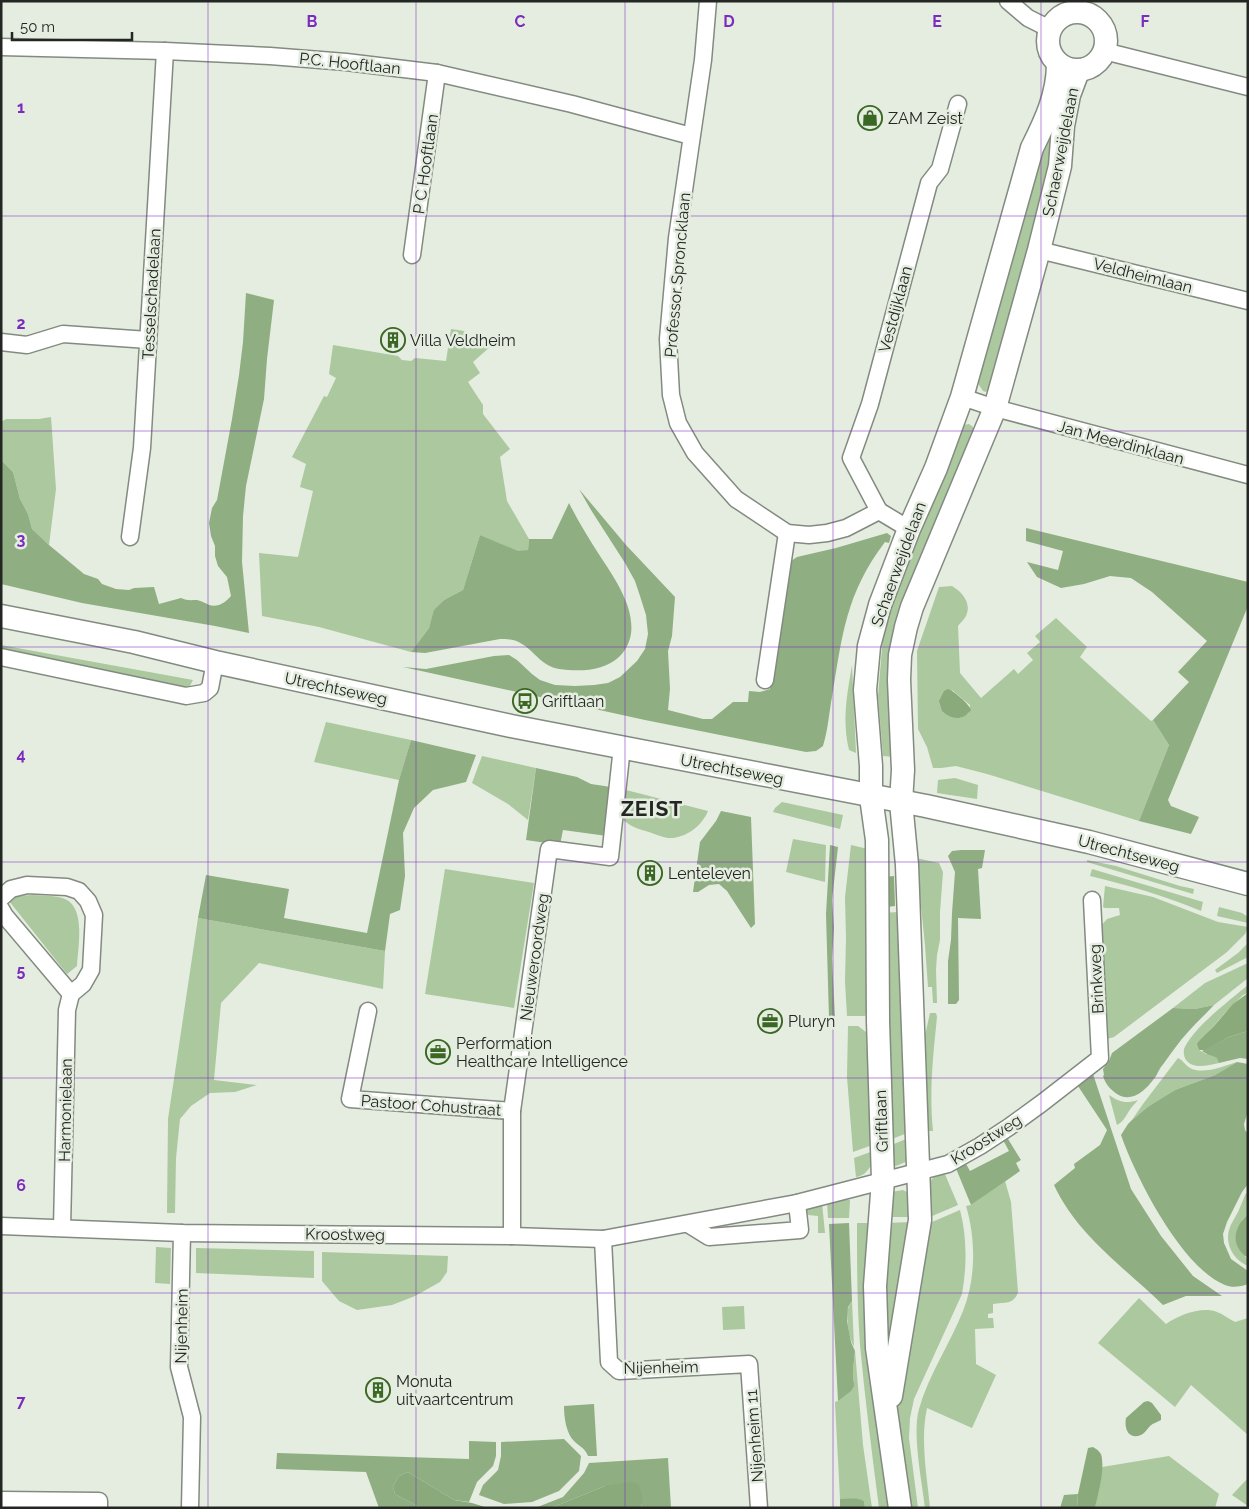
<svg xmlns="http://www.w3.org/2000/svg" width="1249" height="1509" viewBox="0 0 1249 1509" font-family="Raleway,sans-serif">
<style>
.green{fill:#abc89e;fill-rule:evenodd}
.forest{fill:#8fae81}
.water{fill:#8aaa7c}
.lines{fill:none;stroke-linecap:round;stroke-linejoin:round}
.street-casing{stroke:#838b80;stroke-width:19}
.secondary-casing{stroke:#838b80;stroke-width:25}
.street{stroke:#fff;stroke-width:16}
.secondary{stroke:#fff;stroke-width:22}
.grid{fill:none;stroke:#7b2cbf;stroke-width:1;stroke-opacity:0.55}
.labels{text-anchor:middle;stroke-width:5;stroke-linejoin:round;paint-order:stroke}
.street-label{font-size:16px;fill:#232622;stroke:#e4ede0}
.poi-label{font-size:16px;fill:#232622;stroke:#e4ede0;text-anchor:start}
.district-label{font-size:21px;font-weight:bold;letter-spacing:1px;fill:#232622;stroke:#e4ede0}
.grid-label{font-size:16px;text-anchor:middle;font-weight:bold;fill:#7b2cbf;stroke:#e4ede0;stroke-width:5;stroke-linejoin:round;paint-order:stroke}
</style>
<rect width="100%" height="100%" fill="#e4ede0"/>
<g class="green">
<polygon points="1059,97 1054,159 993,385 986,392 983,391 975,379 1038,150"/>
<polygon points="451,329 464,331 470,339 480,332 491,346 473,362 480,373 468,382 483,405 483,414 510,449 500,457 507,501 529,539 528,550 518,552 480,535 463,590 444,600 435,610 429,628 411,652 319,627 262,616 259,553 298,557 313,491 300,487 306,464 292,457 324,396 327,397 336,378 329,374 333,345 398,356 402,360 411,361 415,358 446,361"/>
<polygon points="51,417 56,489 49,545 32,529 28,514 20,499 13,472 1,460 1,422 6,419 39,419"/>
<polygon points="969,424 973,427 975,436 907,608 894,757 883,756 878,696 884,625 893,593 963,425"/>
<path d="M 952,586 C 962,592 972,603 966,616 C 964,620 960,623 958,626 L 960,673 L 981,698 L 1014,669 L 1018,674 L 1033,660 L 1027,653 L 1040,642 L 1035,636 L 1056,618 L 1087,647 L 1080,657 L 1151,721 L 1153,720 L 1169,745 L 1139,821 L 987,774 L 956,766 L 941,768 L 933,768 L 927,747 L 918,729 L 917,651 L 939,587 ZM 952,690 L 970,705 L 969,713 L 960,718 Z"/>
<polygon points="1,645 193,680 188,689 1,653"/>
<path d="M 852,665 L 856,753 L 849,750 C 842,718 847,696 852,665 Z"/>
<polygon points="326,722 411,740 399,780 314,762"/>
<polygon points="482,756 536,768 528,820 508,804 472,783"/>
<polygon points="955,778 978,785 977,799 937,793 938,780"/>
<path d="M 622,789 L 708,811 C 702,826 685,839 668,838 C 662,837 655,834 649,832 C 637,829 627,825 618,815 Z"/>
<polygon points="782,802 843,815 840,829 773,812 775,808"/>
<polygon points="793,839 826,845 825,882 786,872"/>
<polygon points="851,845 868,849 867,1013 865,1016 847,1016 845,982 846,938 845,897"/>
<polygon points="916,858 939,863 943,872 940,912 940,940 937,955 936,970 937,1003 933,1003 932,987 928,987 925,945"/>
<polygon points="1087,860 1116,866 1180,886 1194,889 1193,894 1087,862"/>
<polygon points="445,869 534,883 514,1008 425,994"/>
<path d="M 1092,869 L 1203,902 L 1201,911 C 1165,896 1128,885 1090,876 Z"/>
<polygon points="1105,886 1153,897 1218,922 1248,927 1245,934 1227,952 1114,1037 1107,1039 1104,1034 1101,926 1107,919 1120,915 1119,908 1105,908 1103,907"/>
<path d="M 33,895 C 44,896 55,895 65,899 C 86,908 78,948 77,966 L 67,974 L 9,901 L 13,896 Z"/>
<polygon points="1219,907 1242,913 1248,917 1248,923 1217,916"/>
<polygon points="899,912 910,1132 884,1142 881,913"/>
<polygon points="198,918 385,951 383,989 259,963 221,1003 214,1080 257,1085 235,1092 210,1093 191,1106 180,1119 176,1158 175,1213 167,1213 168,1119"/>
<polygon points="1248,943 1248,957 1217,973 1215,970 1238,953"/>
<polygon points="1248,963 1248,978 1214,1005 1195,1009 1173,1008 1205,983"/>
<path d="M 1248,985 L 1248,993 L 1243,995 L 1224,1014 L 1198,1044 L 1199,1050 L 1206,1054 L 1211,1054 L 1218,1058 L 1219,1063 C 1208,1065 1194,1070 1186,1060 C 1183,1055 1183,1049 1186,1045 C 1197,1025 1230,1000 1248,985 Z"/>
<path d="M 930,1013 L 936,1013 L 937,1017 C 933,1057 929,1091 933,1131 L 921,1131 L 922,1049 Z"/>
<polygon points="848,1026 858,1026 866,1032 868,1064 872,1064 875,1144 853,1152 847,1077"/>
<path d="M 1178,1058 C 1183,1060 1185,1065 1190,1068 C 1203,1075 1224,1066 1237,1062 L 1215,1075 L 1175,1090 L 1149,1106 L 1132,1120 L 1143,1104 Z"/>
<path d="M 1109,1095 C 1119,1102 1126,1104 1138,1100 C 1135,1104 1131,1107 1129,1111 C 1125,1117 1124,1121 1117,1125 Z"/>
<polygon points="911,1137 908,1161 896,1166 890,1164 884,1148"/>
<path d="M 876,1150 C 873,1162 869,1175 856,1177 L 854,1158 Z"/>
<polygon points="944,1172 958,1205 930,1217 928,1184 933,1178"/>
<path d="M 1005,1181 L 1011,1202 L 1018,1292 C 1014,1305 1004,1302 993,1304 L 993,1313 L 988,1314 L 988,1318 L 993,1318 L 994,1328 L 975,1329 L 976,1364 L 996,1375 L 972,1428 L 927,1408 C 920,1441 927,1475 930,1508 L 925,1508 C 922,1481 912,1434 919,1409 C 929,1374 950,1344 963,1311 C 976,1279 976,1239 966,1206 L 971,1205 Z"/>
<polygon points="903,1190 911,1194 913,1217 885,1217 891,1192"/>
<path d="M 1246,1193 L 1248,1195 L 1248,1214 L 1242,1220 L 1245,1257 L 1248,1258 L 1248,1266 C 1234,1260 1225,1245 1229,1230 C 1231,1223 1235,1218 1238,1212 C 1241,1206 1243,1199 1246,1193 Z"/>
<polygon points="843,1199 850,1200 849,1218 828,1218 827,1202"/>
<polygon points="822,1203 825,1233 818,1233 818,1216 808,1215 806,1211 808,1207"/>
<path d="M 960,1210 C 967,1237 967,1266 962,1294 L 914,1399 L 910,1418 L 909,1438 L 918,1508 L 908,1508 L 895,1411 L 922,1223 L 932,1222 Z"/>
<polygon points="913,1222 890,1372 880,1314 885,1223"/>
<path d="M 857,1223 L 872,1223 L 891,1508 L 879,1508 C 872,1454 865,1399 860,1345 C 857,1304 857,1264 857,1223 Z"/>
<polygon points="156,1247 171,1248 170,1284 155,1283"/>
<polygon points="196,1248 314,1251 314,1278 196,1273"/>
<polygon points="322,1252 448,1256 447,1272 440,1282 415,1296 392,1305 357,1310 339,1301 322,1281"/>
<path d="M 1139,1298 L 1166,1324 C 1179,1315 1202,1306 1217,1312 C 1223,1314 1229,1319 1235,1322 L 1248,1318 L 1248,1435 L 1191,1385 L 1175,1407 L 1098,1343 Z"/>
<path d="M 852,1301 L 854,1346 C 849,1339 846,1317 848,1309 C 848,1307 851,1303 852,1301 Z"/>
<polygon points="744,1306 745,1329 723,1330 722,1307"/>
<polygon points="855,1351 863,1445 872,1508 865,1508 864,1501 858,1499 840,1499 835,1402 838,1401 854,1381 853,1370"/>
<polygon points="1169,1456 1219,1494 1215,1508 1095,1508 1102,1467"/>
<polygon points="1248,1478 1248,1506 1232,1495"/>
</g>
<g class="forest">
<path d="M 246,293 L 274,300 L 267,359 L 264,399 L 246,486 L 243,516 L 242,562 L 249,633 L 215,626 L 82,603 L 1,584 L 1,460 L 13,472 L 20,499 L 28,514 L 32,529 L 49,545 L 84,574 L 98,579 L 102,584 L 116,589 L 129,590 L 134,588 L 154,587 L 159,604 L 181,598 C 187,601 191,600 197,600 C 202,601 205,603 209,605 C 218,608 226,602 231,596 L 227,577 L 218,566 L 215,556 L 215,546 L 211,536 L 209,523 L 212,508 L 217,500 L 232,419 L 239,375 L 243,342 Z"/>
<path d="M 579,489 L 626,545 L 675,597 L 672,636 L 668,651 L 670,689 L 668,710 L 703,719 L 712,719 L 733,702 L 748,702 L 749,691 L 760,692 L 770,689 L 783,574 L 788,563 L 797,557 L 836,548 L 887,533 L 891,536 L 889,543 L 885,542 C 846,593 842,636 832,697 C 829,713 828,730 823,746 L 816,751 L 806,752 L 645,720 L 403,667 L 426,669 L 494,656 L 509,655 L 517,660 L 532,674 L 540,680 L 555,685 L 575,686 L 594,685 L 608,683 L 620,677 L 637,661 L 645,649 L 648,634 L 646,615 L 640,596 L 635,581 L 625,563 L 591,510 Z"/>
<path d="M 569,503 C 578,521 589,539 600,556 C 618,583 648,626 620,656 C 605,671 580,672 559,669 C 542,666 535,652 522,644 C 515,639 507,639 500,639 L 425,653 L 411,652 L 429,628 L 434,610 L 444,600 L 463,590 L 480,535 L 518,551 L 528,550 L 529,539 L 552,539 Z"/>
<polygon points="1026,528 1248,582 1248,606 1168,800 1171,806 1199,817 1191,834 1139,821 1169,745 1153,720 1189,682 1178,672 1207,641 1152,592 1131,578 1110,576 1084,584 1061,588 1037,577 1027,562 1058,570 1063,551 1026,541"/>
<polygon points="411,740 476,755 466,782 433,790 414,808 403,833 405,876 400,910 390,914 385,951 198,918 206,875 289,889 284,918 367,933 399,780"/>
<polygon points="536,768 577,777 591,784 611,787 607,836 563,830 560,845 526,840"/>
<polygon points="721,811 751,817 755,924 751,928 727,891 719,884 709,885 698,892 693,892 700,842 716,821"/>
<polygon points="830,845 838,847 832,900 834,928 832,958 835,1018 829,1018 826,914"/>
<polygon points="961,850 985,850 982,868 978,869 981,919 958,918 959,1000 956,1004 948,1004 948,961 951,940 952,913 955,872 948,856 952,851"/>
<path d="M 1214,1005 C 1201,1019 1186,1032 1175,1048 C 1170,1054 1166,1061 1161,1067 C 1158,1071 1157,1076 1153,1080 C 1145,1091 1131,1103 1117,1094 C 1110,1089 1106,1085 1103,1076 L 1104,1075 L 1103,1069 L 1109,1061 L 1112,1053 L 1173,1008 L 1195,1009 Z"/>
<path d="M 1248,1031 L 1248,1059 L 1240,1058 L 1219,1063 L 1217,1058 C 1212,1055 1207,1055 1202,1051 L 1229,1037 Z"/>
<path d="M 1237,1062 L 1248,1064 L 1248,1111 L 1244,1124 L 1245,1130 L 1248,1134 L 1248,1184 L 1242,1192 L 1227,1222 L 1223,1234 L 1224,1243 L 1231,1259 L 1248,1271 L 1248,1284 C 1240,1287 1232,1288 1225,1285 C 1182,1268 1136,1178 1121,1135 L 1128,1124 L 1132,1120 L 1149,1106 L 1175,1090 L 1215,1075 Z"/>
<path d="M 1093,1074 L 1131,1189 L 1161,1236 L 1193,1276 L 1222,1296 L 1186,1296 L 1163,1305 C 1124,1267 1077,1235 1054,1185 L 1075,1168 L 1074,1164 L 1100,1145 L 1107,1130 L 1078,1086 Z"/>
<polygon points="1009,1135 1010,1137 1008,1139 1021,1160 1016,1163 1020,1171 971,1205 955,1166 965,1162 970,1171 1009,1151 1003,1140"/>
<polygon points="849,1223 852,1301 848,1307 847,1321 851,1342 855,1351 853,1370 854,1386 851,1391 838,1401 829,1224"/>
<path d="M 594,1404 L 597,1456 L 588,1456 C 585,1448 580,1447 574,1441 C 566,1433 564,1417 564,1406 Z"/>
<polygon points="564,1439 581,1456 579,1471 559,1491 532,1502 504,1504 479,1495 483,1485 498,1470 501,1456 501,1442"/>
<polygon points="469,1441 496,1442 496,1456 493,1466 477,1482 469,1502 454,1500 408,1472 399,1476 393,1486 395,1494 421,1508 379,1508 366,1472 276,1469 277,1453 469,1459"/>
<polygon points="668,1458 671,1508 640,1508 642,1504 605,1486 551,1508 535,1508 563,1497 584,1473 589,1463"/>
<polygon points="1078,1494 1077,1508 1060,1508 1064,1495"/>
<path d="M 840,1499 C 848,1499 857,1497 864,1501 L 865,1508 L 840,1508 Z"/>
</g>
<g class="water">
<path d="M 948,689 C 954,691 969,704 971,710 C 963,721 952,720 942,711 L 939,701 L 944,691 Z"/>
<polygon points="894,876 895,906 886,907 884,877"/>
<polygon points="1248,993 1248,1031 1229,1037 1205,1050 1199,1050 1197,1044 1199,1041 1214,1026 1233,1004"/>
<path d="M 1248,1214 L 1248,1258 C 1230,1246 1233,1228 1248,1214 Z"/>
<path d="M 1148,1401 L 1152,1403 L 1161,1415 L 1161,1420 C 1158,1422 1153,1423 1150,1426 C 1147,1429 1145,1433 1141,1435 C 1128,1440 1124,1428 1126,1418 L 1144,1402 Z"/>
<path d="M 1093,1447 C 1098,1450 1102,1453 1102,1459 C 1104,1473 1098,1494 1095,1508 L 1077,1508 L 1078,1494 L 1088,1448 Z"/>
<polygon points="408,1472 454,1500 472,1503 488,1508 421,1508 395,1494 393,1486 399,1476"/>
<path d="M 631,1482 L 638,1484 C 641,1491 645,1501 640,1508 L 551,1508 L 605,1486 Z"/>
</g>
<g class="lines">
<defs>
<g id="street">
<polyline points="708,1 703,60 677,238 668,339 671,395 678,423 695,453 736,499 787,533 809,535 827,533 846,528 879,511 909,529"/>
<polyline points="1008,1 1028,18 1050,29"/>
<polyline points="1,47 165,51 270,56 346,62 437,73 572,104 691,136"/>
<polyline points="1104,51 1248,87"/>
<polyline points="1039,250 1248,301"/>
<polyline points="412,255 437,73"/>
<polyline points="1,342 27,345 63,334 148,340"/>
<polyline points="962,397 995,408 1248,475"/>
<polyline points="879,511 851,458 870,404 929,183 940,169 958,104"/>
<polyline points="130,537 142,448 165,51"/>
<polyline points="1,657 186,696 204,693 210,688 215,662"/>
<polyline points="765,680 787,533"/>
<polyline points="1,898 11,889 27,885 67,887 79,891 88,901 94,915 91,970 83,984 71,994"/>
<polyline points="1,909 5,916 71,994 67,1010 62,1228"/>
<polyline points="368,1011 350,1099 512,1111"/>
<polyline points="688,1224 709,1237 800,1230 797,1203"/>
<polyline points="1,1226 182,1233 512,1236 603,1239 797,1203 948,1164 980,1146 1009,1127 1042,1103 1100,1058 1092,900"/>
<polyline points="182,1233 179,1367 192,1417 190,1508"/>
<polyline points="512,1236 512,1111 549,849 610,857 622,747"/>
<polyline points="603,1239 609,1362 619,1371 749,1364 759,1508"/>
<polyline points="1,1500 99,1501 99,1508"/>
</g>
<g id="secondary">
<circle cx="1077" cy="41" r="29"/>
<polyline points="1,616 134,642 215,662 511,726 926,806 1089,842 1248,884"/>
<polyline points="891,1396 920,1220 907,865 901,802 903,770 899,680 900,655 906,627 912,607 995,408 1039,250 1060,166 1063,126 1069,95 1078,71"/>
<path d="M 900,1508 L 877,1348 L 875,1286 L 883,1180 L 878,1021 L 877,840 L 871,797 L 871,766 L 865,690 L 869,646 L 880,605 L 909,529 L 936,468 L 962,397 L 1032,148 C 1045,122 1058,95 1058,64"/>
</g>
</defs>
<use href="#street" class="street-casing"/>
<use href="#secondary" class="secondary-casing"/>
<use href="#street" class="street"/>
<use href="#secondary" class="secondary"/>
</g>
<path class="grid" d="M 208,1 L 208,1508M 416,1 L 416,1508M 625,1 L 625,1508M 833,1 L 833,1508M 1041,1 L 1041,1508M 1,216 L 1248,216M 1,431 L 1248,431M 1,647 L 1248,647M 1,862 L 1248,862M 1,1078 L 1248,1078M 1,1293 L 1248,1293"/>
<defs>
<symbol id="shop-ring" viewBox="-11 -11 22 22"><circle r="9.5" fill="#e4ede0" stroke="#3b6724" stroke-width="1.5"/><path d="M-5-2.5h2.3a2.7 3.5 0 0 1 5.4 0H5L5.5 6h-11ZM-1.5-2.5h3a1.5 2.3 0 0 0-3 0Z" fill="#3b6724"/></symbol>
<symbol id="building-ring" viewBox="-11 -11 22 22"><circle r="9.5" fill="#e4ede0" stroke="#3b6724" stroke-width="1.5"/><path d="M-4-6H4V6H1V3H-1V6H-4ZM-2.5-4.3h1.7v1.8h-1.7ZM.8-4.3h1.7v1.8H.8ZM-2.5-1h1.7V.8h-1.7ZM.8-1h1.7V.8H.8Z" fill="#3b6724"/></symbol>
<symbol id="bus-ring" viewBox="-11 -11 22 22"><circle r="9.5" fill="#e4ede0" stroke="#3b6724" stroke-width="1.5"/><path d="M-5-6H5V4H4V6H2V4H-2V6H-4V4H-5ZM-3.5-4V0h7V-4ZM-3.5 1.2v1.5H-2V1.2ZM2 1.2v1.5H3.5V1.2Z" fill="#3b6724"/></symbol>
<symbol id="office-ring" viewBox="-11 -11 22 22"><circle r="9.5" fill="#e4ede0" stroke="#3b6724" stroke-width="1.5"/><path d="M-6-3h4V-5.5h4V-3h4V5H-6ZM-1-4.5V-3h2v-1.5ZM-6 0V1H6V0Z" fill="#3b6724"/></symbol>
</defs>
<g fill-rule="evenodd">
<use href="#shop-ring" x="856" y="104" width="28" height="28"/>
<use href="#building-ring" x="379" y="326" width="28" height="28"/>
<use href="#bus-ring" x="511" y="687" width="28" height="28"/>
<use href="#building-ring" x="636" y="859" width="28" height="28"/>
<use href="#office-ring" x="756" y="1007" width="28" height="28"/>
<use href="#office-ring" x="424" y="1038" width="28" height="28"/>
<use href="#building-ring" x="364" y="1376" width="28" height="28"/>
</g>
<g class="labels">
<g class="street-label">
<text transform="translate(350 63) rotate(6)" y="6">P.C. Hooftlaan</text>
<text transform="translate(1060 152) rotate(-79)" y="6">Schaerweijdelaan</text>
<text transform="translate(425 164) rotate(-82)" y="6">P C Hooftlaan</text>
<text transform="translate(677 275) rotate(-85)" y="6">Professor Sproncklaan</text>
<text transform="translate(1143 275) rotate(14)" y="6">Veldheimlaan</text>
<text transform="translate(151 294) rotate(-87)" y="6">Tesselschadelaan</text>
<text transform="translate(895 309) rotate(-75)" y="6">Vestdijklaan</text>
<text transform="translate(1121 442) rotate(15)" y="6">Jan Meerdinklaan</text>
<text transform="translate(898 564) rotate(-70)" y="6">Schaerweijdelaan</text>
<text transform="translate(336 688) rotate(12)" y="6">Utrechtseweg</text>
<text transform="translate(732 769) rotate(11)" y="6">Utrechtseweg</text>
<text transform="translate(1129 853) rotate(15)" y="6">Utrechtseweg</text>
<text transform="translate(534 957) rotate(-82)" y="6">Nieuweroordweg</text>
<text transform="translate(1096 979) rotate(-93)" y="6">Brinkweg</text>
<text transform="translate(431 1105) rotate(4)" y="6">Pastoor Cohustraat</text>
<text transform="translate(65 1110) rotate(-89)" y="6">Harmonielaan</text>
<text transform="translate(881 1121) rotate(-92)" y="6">Griftlaan</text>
<text transform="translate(986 1139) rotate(-32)" y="6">Kroostweg</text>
<text transform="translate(345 1234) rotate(1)" y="6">Kroostweg</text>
<text transform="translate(181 1326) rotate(-89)" y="6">Nijenheim</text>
<text transform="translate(661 1367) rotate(-1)" y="6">Nijenheim</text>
<text transform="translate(754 1436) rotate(-94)" y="6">Nijenheim 11</text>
</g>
<g class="poi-label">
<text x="888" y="124">ZAM Zeist</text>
<text x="410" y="346">Villa Veldheim</text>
<text x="542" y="707">Griftlaan</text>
<text x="668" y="879">Lenteleven</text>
<text x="788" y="1027">Pluryn</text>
<text x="456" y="1049">Performation<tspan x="456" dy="18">Healthcare Intelligence</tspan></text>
<text x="396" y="1387">Monuta<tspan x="396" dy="18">uitvaartcentrum</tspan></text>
</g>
<g class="district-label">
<text x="652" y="816">ZEIST</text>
</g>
</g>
<g class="grid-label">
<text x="312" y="27">B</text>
<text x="520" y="27">C</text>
<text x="729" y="27">D</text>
<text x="937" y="27">E</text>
<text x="1145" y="27">F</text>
<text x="21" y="113">1</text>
<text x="21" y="329">2</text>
<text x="21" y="545">3</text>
<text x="21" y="760">4</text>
<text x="21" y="976">5</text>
<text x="21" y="1191">6</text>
<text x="21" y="1407">7</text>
</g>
<rect width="1249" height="1509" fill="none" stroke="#232622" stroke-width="5"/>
<path d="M12 32v8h120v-8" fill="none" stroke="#232622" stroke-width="2.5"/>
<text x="20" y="32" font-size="15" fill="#232622" stroke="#e4ede0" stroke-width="4" paint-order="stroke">50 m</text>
</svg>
